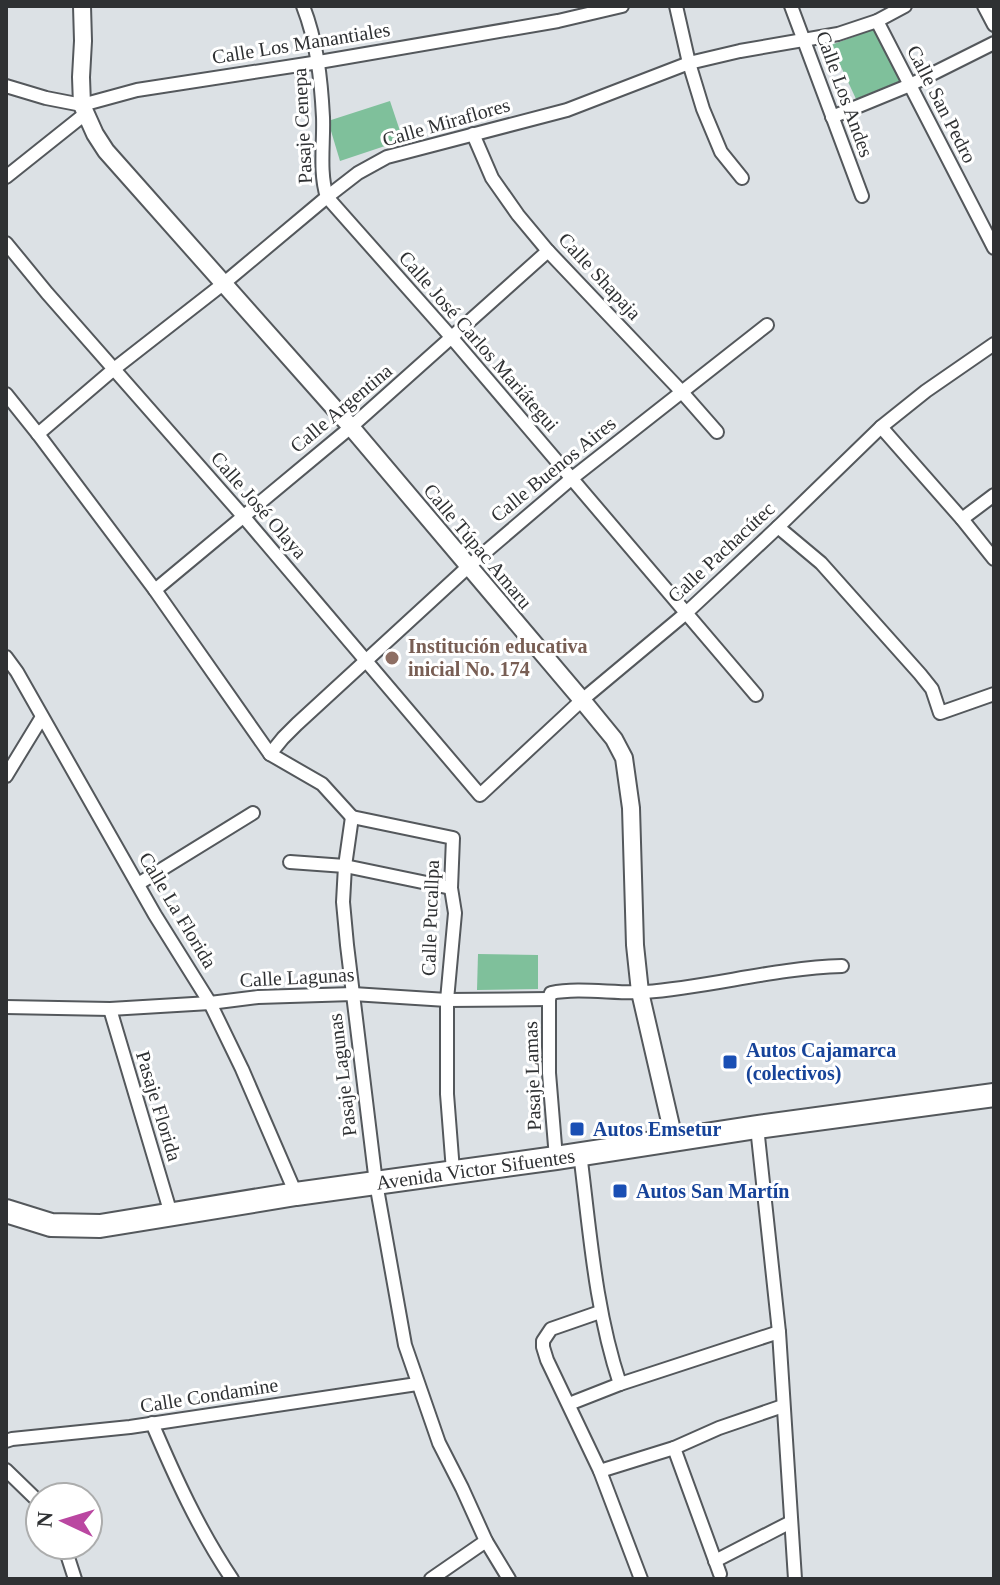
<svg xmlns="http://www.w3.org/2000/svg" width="1000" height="1585" viewBox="0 0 1000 1585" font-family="Georgia,serif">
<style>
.green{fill:#7fc09b}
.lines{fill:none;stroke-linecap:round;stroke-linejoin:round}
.street-casing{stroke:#54585c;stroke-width:16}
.secondary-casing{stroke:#54585c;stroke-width:20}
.highway-casing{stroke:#54585c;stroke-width:26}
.street{stroke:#fff;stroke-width:12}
.secondary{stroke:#fff;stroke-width:16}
.highway{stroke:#fff;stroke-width:22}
.education-dot{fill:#8d6e63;stroke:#fff;stroke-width:3}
.transit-dot{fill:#1a4fb4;stroke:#fff;stroke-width:3}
.labels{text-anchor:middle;stroke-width:6;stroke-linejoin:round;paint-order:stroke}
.street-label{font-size:20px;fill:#2f3133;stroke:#fff}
.education-label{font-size:20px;font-weight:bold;fill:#785e54;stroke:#fff;text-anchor:start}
.transit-label{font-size:20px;font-weight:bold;fill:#164399;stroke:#fff;text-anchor:start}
</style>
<rect width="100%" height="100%" fill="#dce1e5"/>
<g class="green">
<polygon points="875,29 900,81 856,99 831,45"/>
<polygon points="390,101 403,140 340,161 328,121"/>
<polygon points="478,954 538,955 538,989 477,990"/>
</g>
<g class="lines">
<defs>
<g id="street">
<path d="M 303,6 C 317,42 321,79 323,117 C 324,143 319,172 327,197 L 452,338 L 756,695"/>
<polyline points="676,6 689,63 703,109 721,152 742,178"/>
<polyline points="791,6 862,196"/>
<polyline points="984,6 994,25"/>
<polyline points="877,21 994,248"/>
<polyline points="6,86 46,98 82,105 137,90 319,62 558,21 622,6"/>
<polyline points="832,117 910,85 994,43"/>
<polyline points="473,134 492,178 518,215 548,251 681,391 717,432"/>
<polyline points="6,177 85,114"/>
<polyline points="6,243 47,293 243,516 480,795 582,700 685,614 778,527 881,427 926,391 994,344"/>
<polyline points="6,394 38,434 155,590 270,754 322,784 352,817"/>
<polyline points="881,427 962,519 994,559"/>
<polyline points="38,434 114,369 223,284 327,197 358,173 387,157 567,110 689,63 740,51 838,34 877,21 905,6"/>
<polyline points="962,519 994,495"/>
<polyline points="778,527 821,563 920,674 932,689 940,713 994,694"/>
<polyline points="155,590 351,427 548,251"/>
<polyline points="6,657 17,672 155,915 210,1003 242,1069 296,1194"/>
<polyline points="270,754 283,738 297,724 469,566 571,479 767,325"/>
<polyline points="6,776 42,717"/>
<polyline points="352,817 345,866 343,902 347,945 376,1183 405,1345 439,1443 462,1488 486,1541 509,1579"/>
<polyline points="352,817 453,838 451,888 455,913 447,1000 447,1094 453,1171"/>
<polyline points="290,862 345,866 451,888"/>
<polyline points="138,884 253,813"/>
<polyline points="6,1007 110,1009 210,1003 258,997 353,994 447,1000 549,999"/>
<polyline points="110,1009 171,1214"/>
<polyline points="757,1127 779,1332 795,1579"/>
<path d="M 580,1153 C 590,1232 595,1309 620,1384"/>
<path d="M 556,1158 L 549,1073 L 549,999 L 551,993 C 579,987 616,994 645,992 C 711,987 775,968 842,966"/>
<polyline points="600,1312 551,1329 543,1341 543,1347 547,1360 600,1471 641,1579"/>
<polyline points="569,1404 620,1384 779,1332"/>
<path d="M 152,1423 C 175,1477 199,1530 232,1579"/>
<polyline points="6,1441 12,1439 130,1427 417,1384"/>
<polyline points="674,1448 720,1574"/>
<polyline points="6,1470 40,1503"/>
<polyline points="600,1471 674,1448 719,1428 783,1406"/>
<polyline points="64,1545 75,1579"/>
<polyline points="715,1561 791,1522"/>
<polyline points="431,1579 486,1541"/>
</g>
<polyline id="secondary" points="82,6 83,41 81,77 82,105 95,134 106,151 351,427 582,700 614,739 624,758 631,808 635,945 640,992 674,1139"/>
<g id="highway">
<path id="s1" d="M 6,1211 L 51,1225 L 100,1226 L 296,1194 L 556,1158 L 757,1127 L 994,1095"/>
</g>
</defs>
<use href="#street" class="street-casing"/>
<use href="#secondary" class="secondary-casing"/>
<use href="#highway" class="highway-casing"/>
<use href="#street" class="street"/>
<use href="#secondary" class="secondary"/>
<use href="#highway" class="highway"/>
</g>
<circle class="education-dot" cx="392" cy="658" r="8"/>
<g class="transit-dot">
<rect x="722" y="1054" width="16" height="16" rx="4"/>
<rect x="569" y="1121" width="16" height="16" rx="4"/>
<rect x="612" y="1183" width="16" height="16" rx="4"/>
</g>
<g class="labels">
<g class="street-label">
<text transform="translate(301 43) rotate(-9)" y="7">Calle Los Manantiales</text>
<text transform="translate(845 94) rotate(70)" y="7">Calle Los Andes</text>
<text transform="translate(942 104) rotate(63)" y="7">Calle San Pedro</text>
<text transform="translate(446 122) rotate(-16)" y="7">Calle Miraflores</text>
<text transform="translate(302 126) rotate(-93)" y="7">Pasaje Cenepa</text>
<text transform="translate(600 276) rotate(47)" y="7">Calle Shapaja</text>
<text transform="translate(479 341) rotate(49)" y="7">Calle José Carlos Mariátegui</text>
<text transform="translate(341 408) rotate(-40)" y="7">Calle Argentina</text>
<text transform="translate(553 469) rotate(-39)" y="7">Calle Buenos Aires</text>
<text transform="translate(259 505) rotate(49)" y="7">Calle José Olaya</text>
<text transform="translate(478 546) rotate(50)" y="7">Calle Túpac Amaru</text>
<text transform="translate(721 552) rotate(-43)" y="7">Calle Pachacútec</text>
<text transform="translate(178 910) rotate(59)" y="7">Calle La Florida</text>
<text transform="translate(430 918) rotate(-88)" y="7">Calle Pucallpa</text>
<text transform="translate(297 977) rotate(-3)" y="7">Calle Lagunas</text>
<text transform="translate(342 1075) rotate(-97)" y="7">Pasaje Lagunas</text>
<text transform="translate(532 1076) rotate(-92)" y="7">Pasaje Lamas</text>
<text transform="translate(159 1106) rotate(73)" y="7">Pasaje Florida</text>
<text dy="7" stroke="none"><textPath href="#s1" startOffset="476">Avenida Victor Sifuentes</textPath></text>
<text transform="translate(209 1395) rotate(-9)" y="7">Calle Condamine</text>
</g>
<g class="education-label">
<text x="408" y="653">Institución educativa<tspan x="408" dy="23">inicial No. 174</tspan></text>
</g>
<g class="transit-label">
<text x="746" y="1057">Autos Cajamarca<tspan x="746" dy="23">(colectivos)</tspan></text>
<text x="593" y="1136">Autos Emsetur</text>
<text x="636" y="1198">Autos San Martín</text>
</g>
</g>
<rect width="1000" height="1585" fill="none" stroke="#2f3133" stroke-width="16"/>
<g transform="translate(64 1521) rotate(274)"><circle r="38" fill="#ffffff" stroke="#acadad" stroke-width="2"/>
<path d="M0-6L14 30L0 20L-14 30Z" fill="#ba47a1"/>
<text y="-12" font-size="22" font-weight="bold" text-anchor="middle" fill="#2f3133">N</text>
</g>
</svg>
